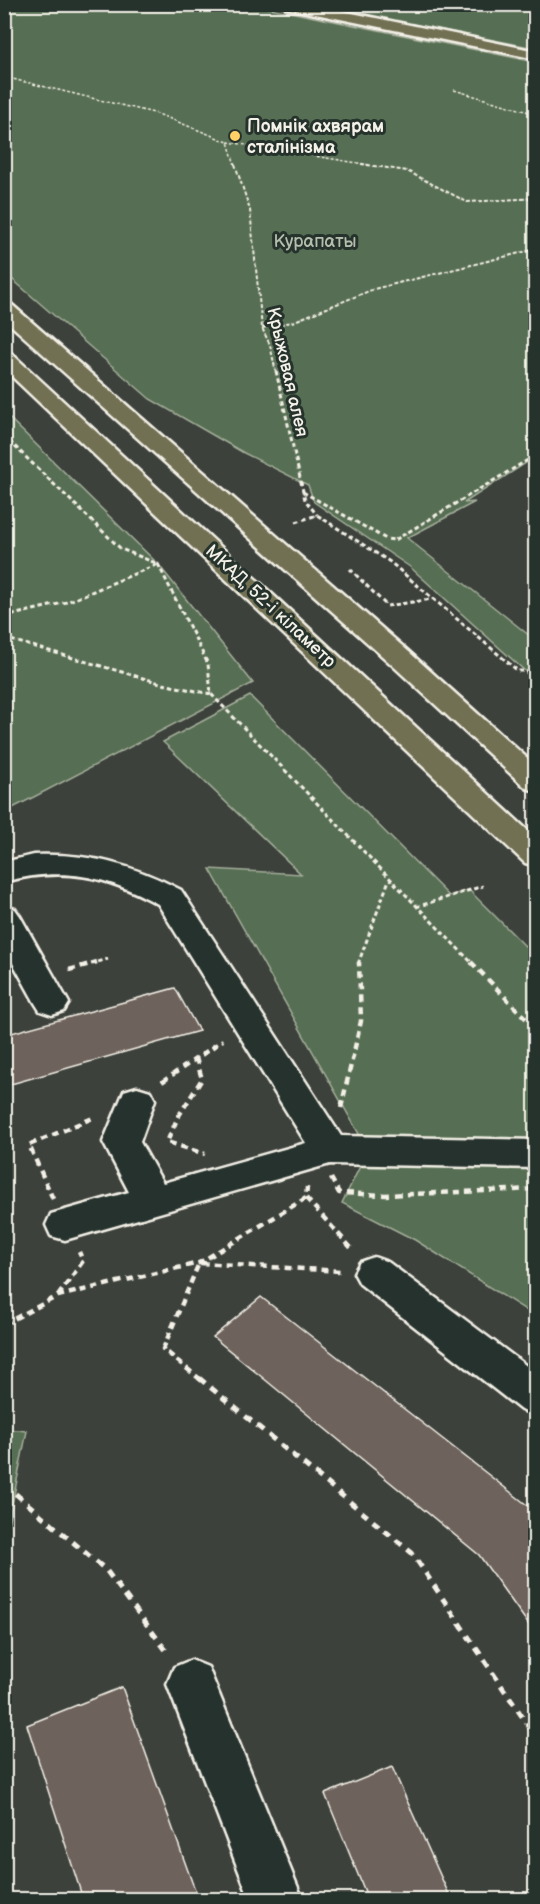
<svg xmlns="http://www.w3.org/2000/svg" width="540" height="1904" viewBox="0 0 540 1904" font-family="'Balsamiq Sans',sans-serif">
<style>
.green{fill:#576e52;stroke:#a6b09d;stroke-width:1.5}
.building{fill:#6e625b;stroke:#f4f1e8;stroke-width:1.5}
.lines{fill:none;stroke-linecap:round;stroke-linejoin:round}
.minor-casing{stroke:#f4f1e8;stroke-width:5}
.major-casing{stroke:#f4f1e8;stroke-width:5}
.highway-casing{stroke:#f4f1e8;stroke-width:5}
.path-far4{stroke:#f4f1e8;stroke-width:1.5;stroke-dasharray:3 2;stroke-linecap:butt}
.path-far3{stroke:#f4f1e8;stroke-width:2;stroke-dasharray:4 2;stroke-linecap:butt}
.path-far2{stroke:#f4f1e8;stroke-width:3;stroke-dasharray:4.5 3;stroke-linecap:butt}
.path-far1{stroke:#f4f1e8;stroke-width:4.5;stroke-dasharray:7 5;stroke-linecap:butt}
.path{stroke:#f4f1e8;stroke-width:5;stroke-dasharray:8 7;stroke-linecap:butt}
.minor{fill:#26332d;fill-rule:evenodd}
.major{fill:#716f52;fill-rule:evenodd}
.highway{fill:#716f52;fill-rule:evenodd}
.poi-dot{fill:#ffd166;stroke:#26332d;stroke-width:2}
.labels{text-anchor:middle;stroke-width:6;stroke-linejoin:round;paint-order:stroke}
.far-poi-label{font-size:18px;font-weight:bold;fill:#f4f1e8;stroke:#26332d;text-anchor:start}
.far-park-label{font-size:18px;fill:#b5bdac;stroke:#26332d}
.far-street-label{font-size:18px;fill:#f4f1e8;stroke:#26332d}
</style>
<rect width="100%" height="100%" fill="#3c413b"/>
<filter id="ink" filterUnits="userSpaceOnUse"><feTurbulence type="fractalNoise" baseFrequency=".0167" numOctaves="2"/><feDisplacementMap in="SourceGraphic" scale="12" xChannelSelector="R" yChannelSelector="G"/><feConvolveMatrix kernelMatrix="1 2 1 2 8 2 1 2 1" color-interpolation-filters="sRGB"/></filter>
<g filter="url(#ink)">
<g class="green">
<polygon points="5,4 255,5 535,62 535,457 464,503 475,502 407,538 535,640 535,670 525,671 410,567 314,502 308,485 244,453 150,399 5,273"/>
<polygon points="313,5 535,5 535,48"/>
<polygon points="4,413 158,564 253,683 5,812"/>
<polygon points="250,696 449,896 469,890 535,956 535,1316 415,1240 342,1203 368,1150 210,869 301,874 163,742"/>
<polygon points="5,1429 27,1431 5,1539 4,1429"/>
</g>
<g class="building">
<polygon points="175,988 199,1031 4,1086 4,1035"/>
<polygon points="261,1297 536,1512 536,1635 479,1555 213,1337"/>
<polygon points="122,1687 192,1882 199,1899 83,1899 27,1725"/>
<polygon points="392,1767 441,1877 451,1899 368,1899 325,1794"/>
</g>
<g class="lines">
<defs>
<g id="minor">
<path d="M 34,855 C 89,853 133,865 181,890 L 341,1136 L 536,1140 L 536,1168 L 330,1164 L 65,1240 L 51,1236 L 46,1225 L 51,1214 L 129,1192 L 103,1142 L 124,1091 L 137,1087 L 150,1091 L 155,1100 L 140,1142 L 163,1183 L 306,1143 L 158,904 C 106,876 64,866 4,882 L 4,862 Z"/>
<polygon points="4,906 15,909 20,916 69,1003 64,1011 52,1015 40,1011 35,1003 4,947"/>
<polygon points="374,1257 388,1262 536,1373 536,1415 521,1410 360,1284 354,1273 360,1262"/>
<polygon points="191,1660 208,1667 303,1900 250,1900 167,1684 174,1667"/>
</g>
<polygon id="major" points="280,4 308,4 536,51 536,59 286,8"/>
<g id="highway">
<polygon points="4,302 11,304 408,651 536,766 536,791 526,788 390,663 4,319"/>
<polygon points="4,351 11,353 536,838 536,866 525,863 4,369"/>
</g>
</defs>
<use href="#minor" class="minor-casing"/>
<use href="#major" class="major-casing"/>
<use href="#highway" class="highway-casing"/>
<g class="path-far4">
<polyline points="4,77 158,114 228,142 235,165"/>
<polyline points="454,90 536,114"/>
<polyline points="228,142 370,165"/>
</g>
<g class="path-far3">
<polyline points="235,164 250,210 262,328 270,345 276,372"/>
<polyline points="361,164 407,171 467,202 536,198"/>
<polyline points="262,328 292,322 374,289 536,249"/>
</g>
<g class="path-far2">
<polyline points="276,371 305,500 317,515"/>
<polyline points="4,436 121,549 158,564 208,664 211,694 473,964"/>
<polyline points="303,492 386,539 395,540 536,455"/>
<polyline points="296,522 317,515 390,562 518,671 525,671 536,680"/>
<polyline points="350,569 387,606 432,599"/>
<polyline points="4,617 67,602 158,564"/>
<polyline points="4,638 167,685 211,694"/>
<polyline points="416,907 483,886"/>
<polyline points="91,964 108,959"/>
<polyline points="358,964 389,880"/>
</g>
<g class="path-far1">
<polyline points="471,962 536,1029"/>
<polyline points="69,970 97,962"/>
<polyline points="196,1058 202,1079 178,1117 167,1142 205,1154"/>
<polyline points="162,1082 223,1040"/>
<polyline points="341,1108 361,1021 359,962"/>
<polyline points="331,1178 339,1193 385,1195 536,1189"/>
<polyline points="306,1198 353,1250"/>
<polyline points="53,1199 29,1145 95,1117"/>
<polyline points="58,1296 83,1261 79,1252"/>
<polyline points="4,1324 58,1296 199,1263 306,1198 307,1187"/>
<polyline points="201,1380 163,1349 199,1263 341,1271"/>
</g>
<g class="path">
<polyline points="199,1378 412,1553 536,1737"/>
<polyline points="4,1484 106,1570 168,1653"/>
</g>
<use href="#minor" class="minor"/>
<use href="#major" class="major"/>
<use href="#highway" class="highway"/>
</g>
</g>
<circle class="poi-dot" cx="235" cy="136" r="6"/>
<g class="labels">
<g class="far-poi-label">
<text x="247" y="132">Помнік ахвярам<tspan x="247" dy="21">сталінізма</tspan></text>
</g>
<g class="far-park-label">
<text x="315" y="247">Курапаты</text>
</g>
<g class="far-street-label">
<text transform="translate(288 372) rotate(77)" y="6">Крыжовая алея</text>
<text transform="translate(271 606) rotate(43)" y="6">МКАД, 52-і кіламетр</text>
</g>
</g>
<rect width="540" height="1904" fill="none" stroke="#26332d" stroke-width="24"/>
<rect x="12" y="12" width="516" height="1880" fill="none" stroke="#f4f1e8" stroke-width="2" filter="url(#ink)"/>
</svg>
